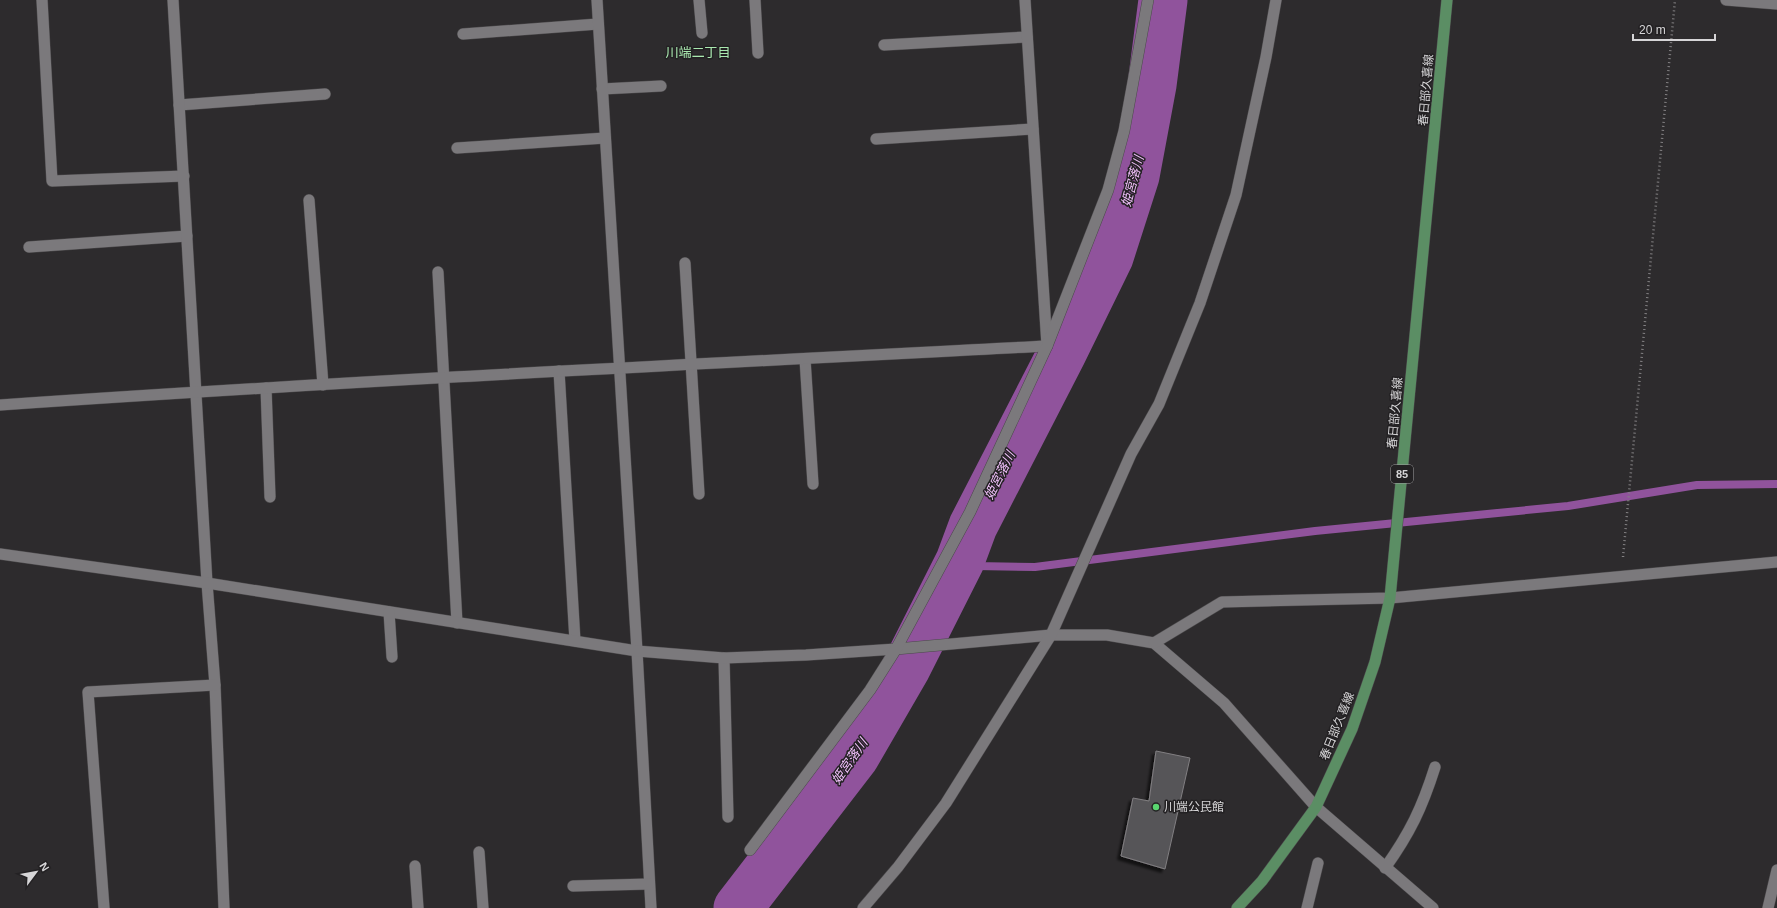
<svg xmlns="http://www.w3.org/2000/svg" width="1777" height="908" viewBox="0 0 1777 908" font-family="Arial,'Noto Sans JP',sans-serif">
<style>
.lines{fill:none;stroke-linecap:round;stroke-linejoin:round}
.stream{stroke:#90539c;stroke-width:8}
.river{stroke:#90539c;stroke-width:49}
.building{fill:#575558;stroke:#817f82;filter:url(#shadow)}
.service-casing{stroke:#4b494b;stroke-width:12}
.minor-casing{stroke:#4b494b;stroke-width:12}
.tertiary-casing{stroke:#4b494b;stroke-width:12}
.primary-casing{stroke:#4b494b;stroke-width:12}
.path{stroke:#838183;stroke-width:2.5;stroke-dasharray:1 3;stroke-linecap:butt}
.service{stroke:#7b797c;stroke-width:11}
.minor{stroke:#7b797c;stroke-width:11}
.tertiary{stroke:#7b797c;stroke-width:11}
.primary{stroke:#5b8e64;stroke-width:11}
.poi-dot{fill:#59d56f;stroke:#232123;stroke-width:1.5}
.labels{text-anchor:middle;stroke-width:3;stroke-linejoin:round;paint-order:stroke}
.shield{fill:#232123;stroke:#a09fa1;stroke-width:1}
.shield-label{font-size:11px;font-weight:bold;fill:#d6d5d7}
.street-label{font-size:12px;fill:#d6d5d7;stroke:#232123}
.poi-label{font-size:12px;fill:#d6d5d7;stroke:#232123;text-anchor:start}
.neighbourhood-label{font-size:13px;fill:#aae9b0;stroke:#232123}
.water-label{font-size:13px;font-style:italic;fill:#efbff9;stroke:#232123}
</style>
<defs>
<filter id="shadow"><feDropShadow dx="-3.5" dy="3.5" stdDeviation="1" flood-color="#0009"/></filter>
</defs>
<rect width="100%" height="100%" fill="#2d2b2d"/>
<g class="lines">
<polyline class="stream" points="960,561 975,566 1035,567 1315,531 1568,506 1697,485 1777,484"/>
<polyline class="river" points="738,908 855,756 906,668 960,561 973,526 1062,353 1109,257 1135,176 1152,85 1163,0"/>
</g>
<polygon class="building" points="1156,751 1190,758 1165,869 1121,856 1133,798 1149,801"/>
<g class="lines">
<defs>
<g id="service">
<polyline points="42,0 52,181 184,176"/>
<polyline points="699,0 702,33"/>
<polyline points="755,0 758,53"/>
<polyline points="463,34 598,24"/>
<polyline points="884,45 1027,37"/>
<polyline points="602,89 661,86"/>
<polyline points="179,105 325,94"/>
<polyline points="876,139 1033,129"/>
<polyline points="457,148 605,138"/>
<polyline points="309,200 323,385"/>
<polyline points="29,247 187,236"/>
<polyline points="685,263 699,494"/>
<polyline points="438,272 457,623"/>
<polyline points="805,359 813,484"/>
<polyline points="559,371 575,641"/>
<polyline points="266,388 270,497"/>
<polyline points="724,658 728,817"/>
<polyline points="479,852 483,908"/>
<polyline points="415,866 418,908"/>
<path d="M 1385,868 C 1410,833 1422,808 1435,767"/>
</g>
<g id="minor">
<polyline points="173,0 207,583 215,685 224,908"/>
<polyline points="597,0 637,651 651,908"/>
<polyline points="1726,0 1777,4"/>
<path d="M 0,405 C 349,381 698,364 1047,346 L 1025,0"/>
<polyline points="0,554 207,583 637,651 724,658 806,655 896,649 1051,635 1107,635 1154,643 1224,703 1316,807"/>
<polyline points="389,612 392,657"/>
<polyline points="1154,643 1222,602 1390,598 1777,562"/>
<polyline points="750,850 870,690 896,649 970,512 1047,346 1108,190 1124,131 1148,0"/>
<polyline points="573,886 649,884"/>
<polyline points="104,908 88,692 215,685"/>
<polyline points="863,908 898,867 946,803 1051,635 1131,454 1159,404 1200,303 1236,195 1266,57 1276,0"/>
<polyline points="1307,908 1318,863"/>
<polyline points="1768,908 1777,870"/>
</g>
<polyline id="tertiary" points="1316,807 1433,908"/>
<polyline id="primary" points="1237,908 1262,881 1316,807 1352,729 1375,662 1390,598 1447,0"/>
</defs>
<use href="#service" class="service-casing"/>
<use href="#minor" class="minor-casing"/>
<use href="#tertiary" class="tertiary-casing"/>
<use href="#primary" class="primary-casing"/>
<polyline class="path" points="1623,557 1675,0"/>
<use href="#service" class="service"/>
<use href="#minor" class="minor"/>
<use href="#tertiary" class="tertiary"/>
<use href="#primary" class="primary"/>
</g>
<circle class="poi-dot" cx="1156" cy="807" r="4"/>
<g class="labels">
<rect class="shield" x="1391" y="465" width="22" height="18" rx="3"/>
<g class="shield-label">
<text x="1402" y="478">85</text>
</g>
<g class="street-label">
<text transform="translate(1426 90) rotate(-85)" y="4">春日部久喜線</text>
<text transform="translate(1395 413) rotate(-85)" y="4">春日部久喜線</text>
<text transform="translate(1337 726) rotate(-68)" y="4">春日部久喜線</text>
</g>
<g class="poi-label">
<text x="1164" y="811">川端公民館</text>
</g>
<g class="neighbourhood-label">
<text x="698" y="57">川端二丁目</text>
</g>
<g class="water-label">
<text transform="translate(1132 181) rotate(-75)" y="5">姫宮落川</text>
<text transform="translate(999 475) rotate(-63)" y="5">姫宮落川</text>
<text transform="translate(849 761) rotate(-55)" y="5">姫宮落川</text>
</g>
</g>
<g transform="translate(36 872) rotate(58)" stroke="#232123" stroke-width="3" paint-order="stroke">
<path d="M0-3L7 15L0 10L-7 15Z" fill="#d6d5d7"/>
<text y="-6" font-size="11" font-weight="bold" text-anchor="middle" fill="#d6d5d7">N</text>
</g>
<path d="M1633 34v6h82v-6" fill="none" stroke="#d6d5d7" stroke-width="2"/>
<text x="1639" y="34" font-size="12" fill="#d6d5d7" stroke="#232123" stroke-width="3" paint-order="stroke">20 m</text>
</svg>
